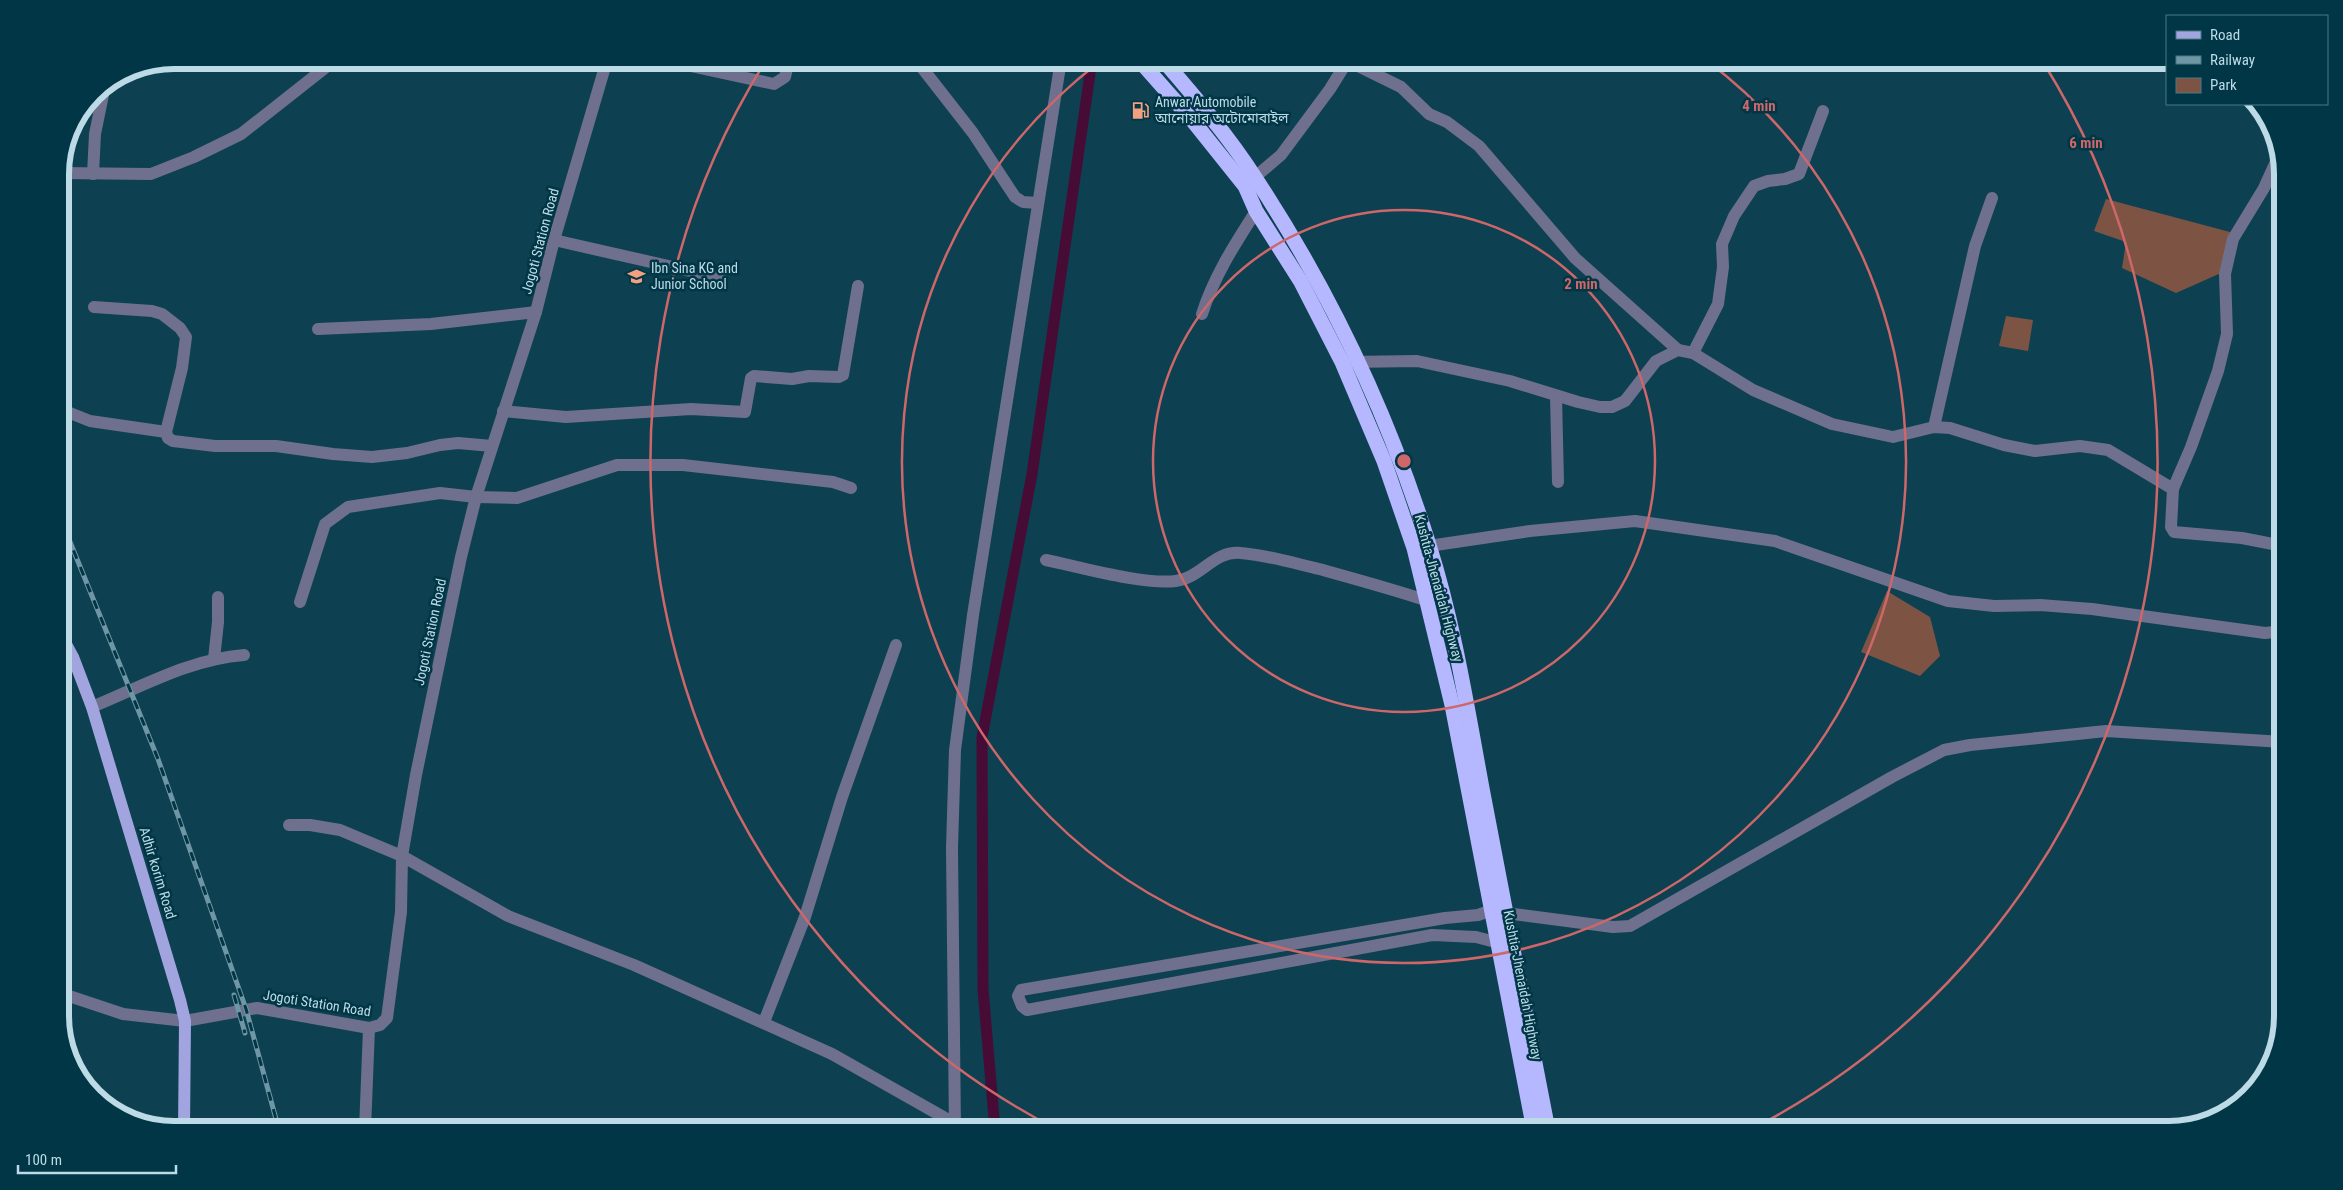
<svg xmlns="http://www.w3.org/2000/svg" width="2343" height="1190" viewBox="0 0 2343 1190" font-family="'Roboto Condensed','Noto Sans Bengali',sans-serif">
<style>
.green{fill:#7d5444}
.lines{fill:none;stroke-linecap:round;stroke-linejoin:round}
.canal{stroke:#470c36;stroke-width:11}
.minor{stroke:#6e708d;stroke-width:12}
.major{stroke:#a1a4df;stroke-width:12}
.highway{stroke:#b5b8ff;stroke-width:15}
.rail-casing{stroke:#6f96a4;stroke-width:5}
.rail{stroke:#003645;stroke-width:3;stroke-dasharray:9;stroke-linecap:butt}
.ring{fill:none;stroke:#cd676a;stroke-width:2.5}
.labels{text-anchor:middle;stroke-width:5;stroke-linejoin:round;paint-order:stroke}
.poi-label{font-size:14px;fill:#bcdbe6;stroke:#003645;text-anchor:start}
.street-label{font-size:14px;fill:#bcdbe6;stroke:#003645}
.rim{fill:none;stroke:#bcdbe6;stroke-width:6}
.centre{fill:#cd676a;stroke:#003645;stroke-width:2.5}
.ring-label{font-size:15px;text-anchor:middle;font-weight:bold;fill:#cd676a;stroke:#003645;stroke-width:5;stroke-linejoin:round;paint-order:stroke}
</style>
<rect width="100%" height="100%" fill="#0d4050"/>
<g class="green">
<polygon points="2106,199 2230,232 2221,273 2176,293 2122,268 2126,242 2094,231"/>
<polygon points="2006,316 2033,320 2028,351 1999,346"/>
<polygon points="1887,591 1930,617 1940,656 1920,676 1861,652"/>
</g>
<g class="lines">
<polyline class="canal" points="995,1130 983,989 982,737 1032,474 1092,60"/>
<g class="minor">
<polyline points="663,60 774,84 785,77 789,60"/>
<polyline points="916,60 973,133 1015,197 1023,202 1038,203"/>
<polyline points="1348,61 1401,87 1429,114 1447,122 1479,146 1575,258 1678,350"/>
<polyline points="2279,155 2264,188 2233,239 2225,274 2227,334 2218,371 2191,447 2173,489 2171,527 2174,532 2242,538 2283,546"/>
<polyline points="60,173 151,174 194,157 241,134 335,60"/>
<polyline points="93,174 95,134 105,85"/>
<polyline points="1248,183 1281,155 1330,89 1348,60"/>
<polyline points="554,240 721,278"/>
<polyline points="94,307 152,311 162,314 180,328 186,337 182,368 166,432 168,438 173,441 215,446 276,446 333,454 372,457 407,453 440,445 458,443 492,446"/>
<path d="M 1202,314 C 1214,276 1235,244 1256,211"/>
<polyline points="318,329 431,324 536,312"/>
<polyline points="1693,353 1718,304 1723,267 1722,244 1734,216 1754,186 1768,181 1785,179 1799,174 1823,111"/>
<polyline points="1349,362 1417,361 1510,381 1578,402 1600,407 1612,407 1625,401 1656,361 1678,350 1693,353 1753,390 1832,424 1893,437 1934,427 1950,428 2004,445 2035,451 2080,446 2108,450 2173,489"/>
<polyline points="1556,396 1558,482"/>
<polyline points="60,409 90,421 166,432"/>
<polyline points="503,411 566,417 691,409 745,412 751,378 754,376 792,379 809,376 839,377 843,375 858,286"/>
<polyline points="1934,427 1975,246 1992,198"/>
<polyline points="1422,547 1530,531 1635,521 1775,541 1948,601 1994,606 2040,605 2092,609 2265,633 2283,631"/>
<path d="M 1046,560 C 1080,567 1143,585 1176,581 C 1201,578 1214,550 1241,553 C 1267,555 1293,563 1319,569 C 1355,579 1392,589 1428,601"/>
<polyline points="300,602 325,524 348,507 440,493 476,497 517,498 617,465 683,465 833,482 851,488"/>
<polyline points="214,659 218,622 218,597"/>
<path d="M 92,707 C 141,687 190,659 244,655"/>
<polyline points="289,825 310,825 340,830 402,856 508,916 634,965 832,1054 954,1123"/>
<polyline points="1492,910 1478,915 1445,918 1021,990 1018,996 1022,1006 1027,1010 1432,935 1476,937 1499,943"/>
<polyline points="1506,913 1613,927 1630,926 1892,777 1944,750 1970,745 2106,731 2283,742"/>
<polyline points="60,993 123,1014 185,1021 257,1008 369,1028 380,1025 387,1018 401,912 402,856 416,775 461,557 476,497 536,312 554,240 607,60"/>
<polyline points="764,1022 805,917 842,797 896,645"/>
<polyline points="365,1130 369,1028"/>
<polyline points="955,1130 952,848 955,750 973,615 1061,60"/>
</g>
<polyline class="major" points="60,633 73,657 92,707 180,1000 185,1021 184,1130"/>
<g class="highway">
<polyline points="1139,60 1193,121 1245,186 1256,211 1301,282 1342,362 1384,461 1414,548 1452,705 1534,1130"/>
<path d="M 1163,60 C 1196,98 1229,137 1256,179 C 1330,292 1389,416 1429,545 C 1454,624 1467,707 1482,788 C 1504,902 1525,1016 1548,1130"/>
</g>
<defs>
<g id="rail">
<polyline points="60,517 158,759 246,1009 279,1130"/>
<polyline points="234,995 245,1033"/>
</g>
</defs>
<use href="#rail" class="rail-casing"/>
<use href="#rail" class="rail"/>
</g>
<g class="ring">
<circle cx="1404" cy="461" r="251"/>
<path d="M1706 60A502 502 0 1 1 1102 60"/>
<path d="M1056 1129A753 753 0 0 1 765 62M2043 62A753 753 0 0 1 1752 1129"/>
</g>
<defs>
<symbol id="fuel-bare" viewBox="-9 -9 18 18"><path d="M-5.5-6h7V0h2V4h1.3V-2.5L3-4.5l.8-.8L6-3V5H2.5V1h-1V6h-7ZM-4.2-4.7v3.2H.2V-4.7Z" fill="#f2a080" stroke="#003645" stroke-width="2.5" paint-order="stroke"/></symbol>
<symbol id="school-bare" viewBox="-9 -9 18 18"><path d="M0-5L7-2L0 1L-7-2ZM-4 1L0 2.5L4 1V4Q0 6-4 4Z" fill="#f2a080" stroke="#003645" stroke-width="2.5" paint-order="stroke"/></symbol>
</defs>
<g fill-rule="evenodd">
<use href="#fuel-bare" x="1128" y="98" width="25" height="25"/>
<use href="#school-bare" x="624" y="264" width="25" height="25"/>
</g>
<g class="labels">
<g class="poi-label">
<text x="1155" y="107">Anwar Automobile<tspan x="1155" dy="16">আনোয়ার অটোমোবাইল</tspan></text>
<text x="651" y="273">Ibn Sina KG and<tspan x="651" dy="16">Junior School</tspan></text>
</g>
<g class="street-label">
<text transform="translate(540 241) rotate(-75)" y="5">Jogoti Station Road</text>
<text transform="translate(1439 588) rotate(75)" y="5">Kushtia-Jhenaidah Highway</text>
<text transform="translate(430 632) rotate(-78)" y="5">Jogoti Station Road</text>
<text transform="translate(158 873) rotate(73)" y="5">Adhir korim Road</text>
<text transform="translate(1523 985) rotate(79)" y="5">Kushtia-Jhenaidah Highway</text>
<text transform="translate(317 1003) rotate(9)" y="5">Jogoti Station Road</text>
</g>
</g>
<path d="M0 0H2343V1190H0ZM174 69H2169A105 105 0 0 1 2274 174V1016A105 105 0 0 1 2169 1121H174A105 105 0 0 1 69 1016V174A105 105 0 0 1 174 69Z" fill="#003645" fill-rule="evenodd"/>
<path class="rim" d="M174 69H2169A105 105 0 0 1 2274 174V1016A105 105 0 0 1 2169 1121H174A105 105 0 0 1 69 1016V174A105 105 0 0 1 174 69Z"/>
<circle cx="1404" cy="461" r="8" class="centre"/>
<g class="ring-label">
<text x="1759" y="111">4 min</text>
<text x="2086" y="148">6 min</text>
<text x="1581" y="289">2 min</text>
</g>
<rect x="2166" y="15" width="162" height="90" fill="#003645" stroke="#4b7885"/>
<rect x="2176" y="31" width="25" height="8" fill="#a1a4df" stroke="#4b7885"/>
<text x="2210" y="40" font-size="15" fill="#bcdbe6">Road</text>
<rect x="2176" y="56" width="25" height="8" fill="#6f96a4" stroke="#4b7885"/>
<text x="2210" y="65" font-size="15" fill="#bcdbe6">Railway</text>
<rect x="2176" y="78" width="25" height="15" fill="#7d5444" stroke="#4b7885"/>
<text x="2210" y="90" font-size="15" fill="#bcdbe6">Park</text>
<path d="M18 1165v8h158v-8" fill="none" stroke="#bcdbe6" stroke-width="2.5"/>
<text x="25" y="1165" font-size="15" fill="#bcdbe6" stroke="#003645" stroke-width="4" paint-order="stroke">100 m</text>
</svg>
